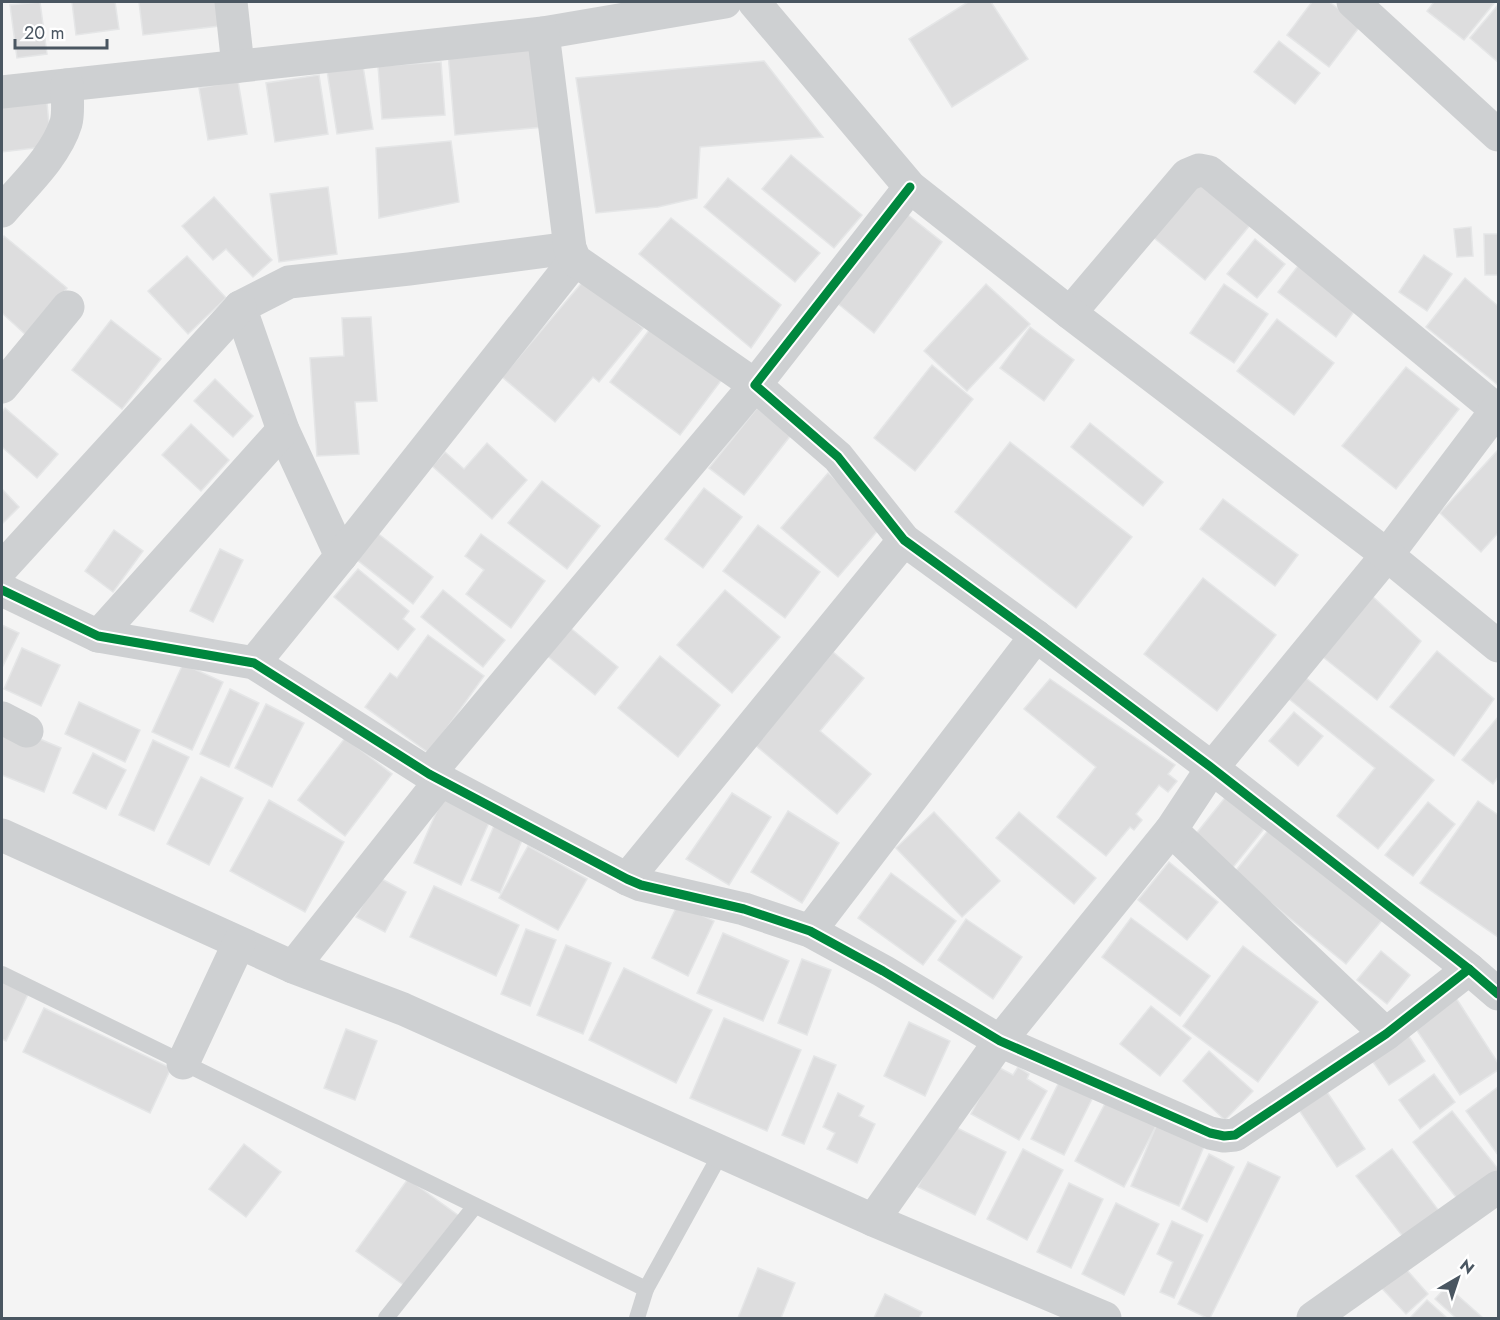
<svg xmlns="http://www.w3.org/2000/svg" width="1500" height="1320" viewBox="0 0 1500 1320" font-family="Jost,sans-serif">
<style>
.building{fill:#ddddde;stroke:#e5e6e7;stroke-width:1.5}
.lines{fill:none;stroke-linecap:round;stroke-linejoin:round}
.service{stroke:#ced0d2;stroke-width:16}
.minor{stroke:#ced0d2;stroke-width:33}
.tertiary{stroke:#ced0d2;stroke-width:33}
.cycleway-casing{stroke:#fff;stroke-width:13}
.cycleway{stroke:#00873e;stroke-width:9}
</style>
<rect width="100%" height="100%" fill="#f4f4f4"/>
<g class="building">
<polygon points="40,2 47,54 17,58 10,5"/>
<polygon points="72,2 115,2 119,29 76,35"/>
<polygon points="139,2 225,2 228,25 143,35"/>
<polygon points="968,2 991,2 1028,59 952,107 909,39"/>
<polygon points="1312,2 1329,2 1361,25 1329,67 1287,35"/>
<polygon points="1434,2 1495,2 1464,40 1427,11"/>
<polygon points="1498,5 1498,62 1470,38"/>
<polygon points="1279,41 1320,73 1295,104 1254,72"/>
<polygon points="537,45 544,127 455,135 448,53"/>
<polygon points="764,61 823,137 700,147 697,198 658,207 596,213 576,78"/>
<polygon points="441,62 445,115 382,119 378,66"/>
<polygon points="363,66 373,129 337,134 327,71"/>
<polygon points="319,75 328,134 275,142 266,83"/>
<polygon points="238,81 247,134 208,140 199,88"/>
<polygon points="47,103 51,146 2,152 2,107"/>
<polygon points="451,141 459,202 379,218 376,148"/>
<polygon points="791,155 862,215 834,248 762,189"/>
<polygon points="1201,177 1254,220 1205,280 1153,237"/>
<polygon points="728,178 820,253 795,282 704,207"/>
<polygon points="328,187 337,254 279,262 270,194"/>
<polygon points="214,197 272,260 253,277 226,249 213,260 182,226"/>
<polygon points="903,211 942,242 874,333 831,298"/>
<polygon points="671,218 781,305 751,348 639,254"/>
<polygon points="1471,227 1473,256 1457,257 1454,229"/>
<polygon points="1484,234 1498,234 1498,275 1485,275"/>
<polygon points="4,236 67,288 27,336 2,313 2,239"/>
<polygon points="1255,239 1285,264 1257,298 1227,274"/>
<polygon points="1424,255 1452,274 1427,311 1399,292"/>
<polygon points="187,256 226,298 188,334 148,291"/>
<polygon points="1301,262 1358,306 1336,337 1278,292"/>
<polygon points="1465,278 1498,306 1498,385 1426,327"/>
<polygon points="585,279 643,328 599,382 593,377 555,422 502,377"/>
<polygon points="986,284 1030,324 967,391 924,351"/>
<polygon points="1224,284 1268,314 1234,363 1190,333"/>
<polygon points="371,317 377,401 355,402 359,454 317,456 310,358 344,356 342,318"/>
<polygon points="1277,319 1334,363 1294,415 1237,371"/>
<polygon points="111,320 161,359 122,409 72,370"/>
<polygon points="656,321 726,374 680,435 610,382"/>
<polygon points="1030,327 1074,360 1044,401 1000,368"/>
<polygon points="932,365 973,399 915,471 874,438"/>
<polygon points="1406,367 1459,409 1396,489 1342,446"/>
<polygon points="215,379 253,416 233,437 194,401"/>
<polygon points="5,408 58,454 37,478 2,447 2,412"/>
<polygon points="757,408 791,435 744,495 709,468"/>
<polygon points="1090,423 1163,482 1143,506 1071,447"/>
<polygon points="191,424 229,460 201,491 162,455"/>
<polygon points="1010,442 1132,537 1076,608 955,512"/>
<polygon points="487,443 527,480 492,519 432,466 445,452 464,469"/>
<polygon points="1498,450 1498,533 1481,552 1440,513"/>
<polygon points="828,473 885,522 838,577 781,528"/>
<polygon points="542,481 600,526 567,569 508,523"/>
<polygon points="704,488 742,517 703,568 665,539"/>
<polygon points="2,489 19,507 2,524"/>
<polygon points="1223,499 1298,555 1275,586 1200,529"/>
<polygon points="758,525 820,572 785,618 723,571"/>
<polygon points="114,530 143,551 113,592 85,571"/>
<polygon points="376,532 433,577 413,604 356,559"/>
<polygon points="481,534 545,581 511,628 466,594 484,570 465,556"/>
<polygon points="220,549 243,560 213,622 190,611"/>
<polygon points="358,569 409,611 403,619 415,629 398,650 334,597"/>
<polygon points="1203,578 1276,635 1217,711 1144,654"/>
<polygon points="443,590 505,640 483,667 421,617"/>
<polygon points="725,590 780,637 732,693 677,645"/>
<polygon points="1372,596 1421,641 1377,700 1323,657"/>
<polygon points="2,625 19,633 2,668"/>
<polygon points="568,626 618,667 595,695 545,654"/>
<polygon points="428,635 484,676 429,753 365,707 390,673 397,678"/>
<polygon points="22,648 60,665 41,706 4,689"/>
<polygon points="1437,651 1494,699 1454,756 1390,707"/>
<polygon points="833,652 864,678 820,731 871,774 837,814 755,745"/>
<polygon points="660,656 720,705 678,757 618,708"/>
<polygon points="183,664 223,682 192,750 152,732"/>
<polygon points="1306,678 1434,780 1378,849 1337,816 1375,768 1289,699"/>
<polygon points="1050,679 1175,765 1168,774 1177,781 1168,792 1159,785 1136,814 1142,820 1134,830 1130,827 1106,856 1057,817 1096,767 1024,709"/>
<polygon points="230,689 259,703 229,767 200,754"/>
<polygon points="79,702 140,730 125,762 65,734"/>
<polygon points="266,704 304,723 272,787 235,768"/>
<polygon points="1294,712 1323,736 1298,766 1269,741"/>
<polygon points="1498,717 1498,777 1493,784 1462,760"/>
<polygon points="2,723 61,748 44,792 2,775"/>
<polygon points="345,738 392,774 345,836 298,800"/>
<polygon points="153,740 189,757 154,831 119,815"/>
<polygon points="93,753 126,770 106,809 73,793"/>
<polygon points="201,777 243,798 209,865 167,844"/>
<polygon points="1232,789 1271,820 1230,871 1191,840"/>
<polygon points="732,793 771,817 729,885 686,859"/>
<polygon points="444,795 492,816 461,885 414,863"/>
<polygon points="269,800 344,842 305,912 230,871"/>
<polygon points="1478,801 1498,815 1498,937 1420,883"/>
<polygon points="1428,802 1455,824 1413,876 1385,855"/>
<polygon points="788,811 839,843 802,903 751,872"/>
<polygon points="934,812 1000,881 962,917 896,848"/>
<polygon points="1019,812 1096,878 1074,904 996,838"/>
<polygon points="496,821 525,833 500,893 471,880"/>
<polygon points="1270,828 1383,919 1346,964 1234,873"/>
<polygon points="528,846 587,879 558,930 499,898"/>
<polygon points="1169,862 1218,902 1187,940 1138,900"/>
<polygon points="891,873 956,921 923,965 858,918"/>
<polygon points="378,877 406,892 385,932 356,917"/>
<polygon points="434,886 519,925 496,976 410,937"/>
<polygon points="678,904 714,921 688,976 652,958"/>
<polygon points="1131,918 1210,976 1180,1016 1102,957"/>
<polygon points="966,919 1022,957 993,999 938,960"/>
<polygon points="526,929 556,940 530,1006 501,994"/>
<polygon points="723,933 789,961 763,1021 697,993"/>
<polygon points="566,945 611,963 583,1034 537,1015"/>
<polygon points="1243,946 1318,1002 1258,1082 1183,1026"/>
<polygon points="1381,951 1410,975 1387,1004 1357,980"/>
<polygon points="802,959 831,970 807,1035 778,1023"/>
<polygon points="624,968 712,1010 676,1083 589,1040"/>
<polygon points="2,981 28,994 6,1041 2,1039"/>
<polygon points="1456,998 1498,1063 1498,1070 1460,1095 1414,1026"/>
<polygon points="1151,1006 1191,1038 1160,1076 1120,1044"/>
<polygon points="44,1008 171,1068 150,1113 23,1052"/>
<polygon points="724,1018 801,1050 767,1131 690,1098"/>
<polygon points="909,1022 950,1041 925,1096 884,1076"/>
<polygon points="346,1029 377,1041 355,1100 324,1088"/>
<polygon points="1406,1032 1425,1061 1389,1085 1369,1056"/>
<polygon points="1209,1051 1253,1091 1225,1120 1183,1081"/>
<polygon points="814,1056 836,1065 804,1144 782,1135"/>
<polygon points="996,1066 1013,1075 1018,1067 1029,1074 1027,1079 1047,1091 1019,1140 971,1114"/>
<polygon points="1434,1074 1455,1102 1420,1129 1399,1100"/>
<polygon points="1062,1076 1095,1093 1064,1155 1031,1139"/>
<polygon points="1498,1087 1498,1155 1466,1111"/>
<polygon points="1327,1092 1365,1149 1337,1167 1299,1110"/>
<polygon points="838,1093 864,1106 859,1116 875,1124 857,1163 827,1149 835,1133 823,1127"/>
<polygon points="1108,1098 1157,1124 1124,1187 1075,1161"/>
<polygon points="1452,1111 1498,1169 1498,1178 1463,1206 1413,1142"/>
<polygon points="949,1124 1006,1152 975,1215 918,1187"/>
<polygon points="1157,1124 1205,1144 1179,1206 1131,1186"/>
<polygon points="244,1144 281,1172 246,1217 209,1189"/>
<polygon points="1023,1149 1063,1170 1027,1240 987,1219"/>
<polygon points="1392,1149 1439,1211 1404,1238 1356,1176"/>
<polygon points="1209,1154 1234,1167 1207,1222 1182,1209"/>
<polygon points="1248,1162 1280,1177 1210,1318 1207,1318 1178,1304"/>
<polygon points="408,1179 459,1216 408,1288 356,1251"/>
<polygon points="1069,1183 1103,1199 1071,1268 1037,1252"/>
<polygon points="1116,1203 1159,1224 1124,1295 1082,1274"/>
<polygon points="1172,1221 1203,1235 1174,1298 1160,1292 1173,1262 1157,1254"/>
<polygon points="1398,1260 1428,1294 1406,1314 1375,1281"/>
<polygon points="758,1268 795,1283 781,1318 738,1318"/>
<polygon points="1447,1286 1483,1318 1456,1318 1435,1299"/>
<polygon points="885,1294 922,1312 919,1318 874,1318"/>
<polygon points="1427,1300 1447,1318 1410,1318"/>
</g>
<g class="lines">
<g class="service">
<polyline points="2,974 646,1289 721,1153"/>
<polyline points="386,1318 475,1206"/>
<polyline points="637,1318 646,1289"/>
</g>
<g class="minor">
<polyline points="231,2 238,66"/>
<polyline points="1353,2 1498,135"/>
<polyline points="2,92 543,33 725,2"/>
<polyline points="910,187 755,385 838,457 904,540 1036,636 1212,768 1469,969 1498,994"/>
<path d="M 2,211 C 24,185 56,156 66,123 C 69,112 67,97 67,85"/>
<polyline points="1070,313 1187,175 1199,170 1209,172 1498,411"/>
<polyline points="2,387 68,307"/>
<polyline points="341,556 283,430 240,307 289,282 409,269 570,248"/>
<polyline points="2,568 240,307"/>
<polyline points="2,590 98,636 254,663 429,774 627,879 641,885 744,909 810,931 883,971 1000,1041 1210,1133 1224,1136 1235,1135 1386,1034 1469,969"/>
<polyline points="98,636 283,430"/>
<polyline points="254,663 341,556 575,260"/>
<polyline points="2,718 27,731"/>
<polyline points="429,774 755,385 575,260 570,248 543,33"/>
<polyline points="1171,830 1386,1034"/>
<polyline points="2,835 293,967 403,1009 873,1220 1105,1318"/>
<polyline points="627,879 904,540"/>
<polyline points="810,931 1036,636"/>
<polyline points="293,967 441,780"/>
<polyline points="183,1063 239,943"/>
<polyline points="873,1220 1000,1041 1171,830 1212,768 1387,555 1498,408"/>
<polyline points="1313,1318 1498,1187"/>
</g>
<polyline class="tertiary" points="754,2 910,187 1070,313 1387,555 1498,646"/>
<defs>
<g id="cycleway">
<polyline points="910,187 755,385 838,457 904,540 1036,636 1212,768 1469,969 1498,994"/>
<polyline points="2,590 98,636 254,663 429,774 627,879 641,885 744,909 810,931 883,971 1000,1041 1210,1133 1224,1136 1235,1135 1386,1034 1469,969"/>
</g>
</defs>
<use href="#cycleway" class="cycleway-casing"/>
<use href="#cycleway" class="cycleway"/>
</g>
<rect width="1500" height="1320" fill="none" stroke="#4a5661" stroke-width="6"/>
<g transform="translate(1458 1278) rotate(39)" stroke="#ffffff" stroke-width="4.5" paint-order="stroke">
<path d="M0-4.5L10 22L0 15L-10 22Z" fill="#4a5661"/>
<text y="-9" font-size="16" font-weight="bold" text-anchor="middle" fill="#4a5661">N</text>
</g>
<path d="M15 39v9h92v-9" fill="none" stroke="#4a5661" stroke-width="3"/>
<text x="24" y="39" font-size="18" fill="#4a5661" stroke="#ffffff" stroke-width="4.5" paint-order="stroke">20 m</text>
</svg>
